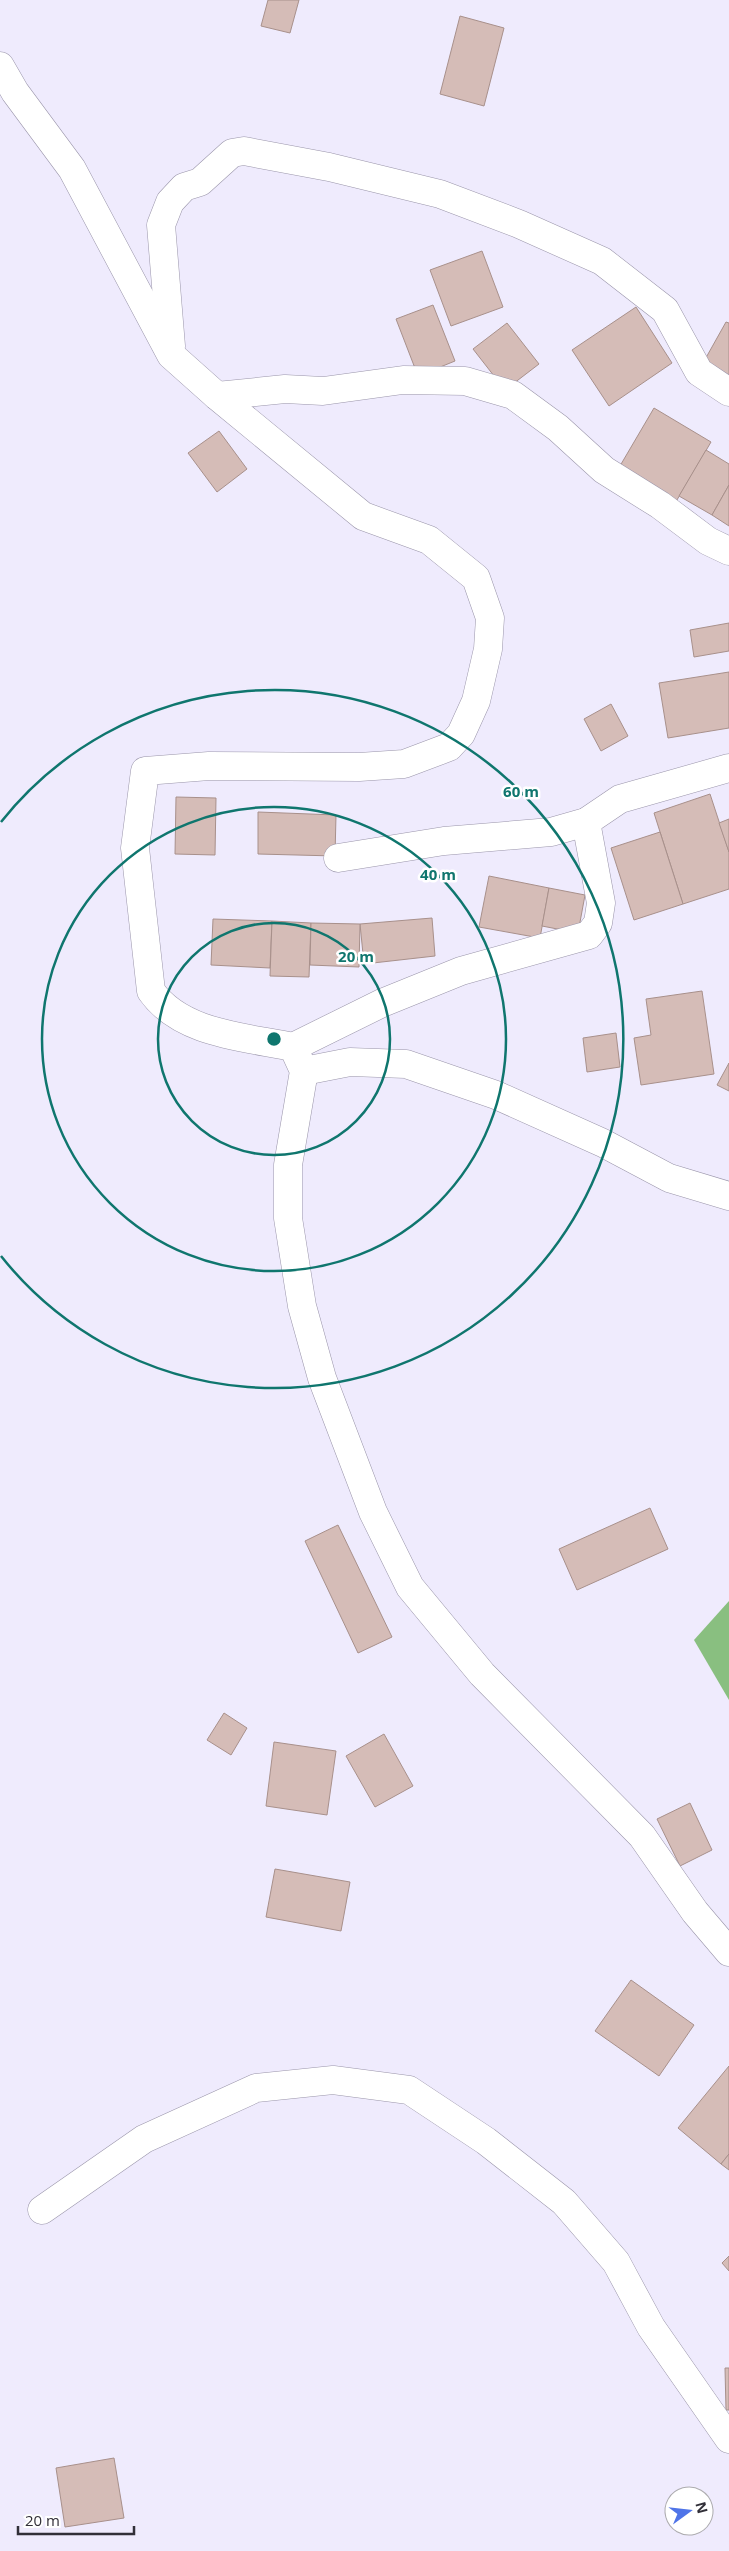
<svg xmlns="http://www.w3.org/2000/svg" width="729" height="2551" viewBox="0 0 729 2551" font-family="'Open Sans',sans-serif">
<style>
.forest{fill:#89bf80}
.building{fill:#d5bcb7;stroke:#a8908b}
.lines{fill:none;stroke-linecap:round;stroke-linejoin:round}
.minor-casing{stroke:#9a95aa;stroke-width:29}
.minor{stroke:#fff;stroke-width:28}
.ring{fill:none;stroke:#0f766e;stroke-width:2.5}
.centre{fill:#0f766e;stroke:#fff;stroke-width:2.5}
.ring-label{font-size:15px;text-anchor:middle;font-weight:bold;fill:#0f766e;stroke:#fff;stroke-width:5;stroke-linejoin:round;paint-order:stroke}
</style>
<rect width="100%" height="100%" fill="#efebfd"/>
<polygon class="forest" points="729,1601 729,1700 694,1640"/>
<g class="building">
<polygon points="268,0 299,0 290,33 261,26"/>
<polygon points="460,16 504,28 484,106 440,94"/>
<polygon points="482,251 503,307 451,326 430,270"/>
<polygon points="433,305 455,361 418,376 396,319"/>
<polygon points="636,307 672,363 609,406 572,350"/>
<polygon points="726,322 729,323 729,378 703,363"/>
<polygon points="507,323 539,364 505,390 473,349"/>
<polygon points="654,408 711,442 674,505 617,471"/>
<polygon points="219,431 247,469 217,492 188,453"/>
<polygon points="706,450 729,464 729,485 712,515 679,496"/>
<polygon points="729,485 729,526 712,515"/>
<polygon points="729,623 729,651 694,657 690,630"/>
<polygon points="729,672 729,728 668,738 659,683"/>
<polygon points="611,704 628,736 601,751 584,719"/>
<polygon points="710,794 729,852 729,889 683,904 654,813"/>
<polygon points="176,797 216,798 215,855 175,854"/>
<polygon points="258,812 336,815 335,856 258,854"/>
<polygon points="729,819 729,852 719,823"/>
<polygon points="660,832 683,904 634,920 611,848"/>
<polygon points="489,876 549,888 540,938 479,927"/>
<polygon points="549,888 585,895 578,933 542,926"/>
<polygon points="432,918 435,956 364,964 360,924"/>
<polygon points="213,919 272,921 270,968 211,965"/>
<polygon points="272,921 311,923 309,977 270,976"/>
<polygon points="311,923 360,924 359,967 310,965"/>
<polygon points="702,991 714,1074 641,1085 634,1038 651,1035 646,999"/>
<polygon points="616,1033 620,1067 587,1072 583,1038"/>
<polygon points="729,1063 729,1091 717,1085"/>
<polygon points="650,1508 668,1549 577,1590 559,1549"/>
<polygon points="338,1525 392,1637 358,1653 305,1541"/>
<polygon points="224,1713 247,1728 231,1755 207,1740"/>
<polygon points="384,1734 413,1786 375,1807 346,1756"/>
<polygon points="274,1742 336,1751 327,1815 266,1806"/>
<polygon points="690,1803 712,1850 680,1866 657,1819"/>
<polygon points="275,1869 350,1882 341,1931 266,1917"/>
<polygon points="631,1980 694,2025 659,2076 595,2031"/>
<polygon points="729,2066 729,2154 721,2164 678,2128"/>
<polygon points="729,2154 729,2170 721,2164"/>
<polygon points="729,2256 729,2271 722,2263"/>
<polygon points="725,2368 729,2368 729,2410 726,2410"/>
<polygon points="114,2458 124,2518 65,2527 56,2468"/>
</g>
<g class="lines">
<defs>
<g id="minor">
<path d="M 0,66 L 15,92 L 72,169 L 171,355 L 217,396 L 363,516 L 429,540 L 476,578 L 490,618 L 488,649 L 476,701 L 461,734 L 449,747 L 404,764 L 359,767 L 209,766 L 145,771 L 135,848 L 151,991 C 181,1034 245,1037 293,1047 L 304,1071 L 288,1165 L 288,1218 L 302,1306 L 322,1378 L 373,1512 L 410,1587 L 482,1674 L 642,1836 L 695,1912 L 729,1952"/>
<polyline points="171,346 161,225 170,202 184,187 200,182 232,153 244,151 329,167 440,194 519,224 602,261 665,310 699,372 729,392"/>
<polyline points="217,396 285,389 323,391 403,380 465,381 513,395 558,428 604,470 660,505 708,541 729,551"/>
<polyline points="338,858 444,841 551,832 586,822 620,799 729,768"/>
<polyline points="293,1047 382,1003 461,971 589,935 598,923 601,903 586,822"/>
<polyline points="304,1071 350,1062 406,1064 496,1095 603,1143 669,1178 729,1196"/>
<polyline points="42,2210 144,2139 256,2088 333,2080 409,2090 486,2141 564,2202 616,2262 651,2327 729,2439"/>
</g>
</defs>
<use href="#minor" class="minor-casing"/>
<use href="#minor" class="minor"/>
</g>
<g class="ring">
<circle cx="274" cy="1039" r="116"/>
<circle cx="274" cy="1039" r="232"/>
<path d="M1 822A349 349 0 1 1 1 1256"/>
</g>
<circle cx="274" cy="1039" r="8" class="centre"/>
<g class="ring-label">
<text x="521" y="797">60 m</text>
<text x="438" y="880">40 m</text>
<text x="356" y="962">20 m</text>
</g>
<g transform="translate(689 2511) rotate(75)"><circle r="24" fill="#ffffff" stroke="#adacaf"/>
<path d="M0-4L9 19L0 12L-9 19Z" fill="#4f74e8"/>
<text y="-8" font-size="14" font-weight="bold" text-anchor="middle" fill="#312f38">N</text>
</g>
<path d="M18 2526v8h116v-8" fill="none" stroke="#312f38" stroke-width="2.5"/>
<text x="25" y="2526" font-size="15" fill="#312f38" stroke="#ffffff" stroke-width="4" paint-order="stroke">20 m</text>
</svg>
